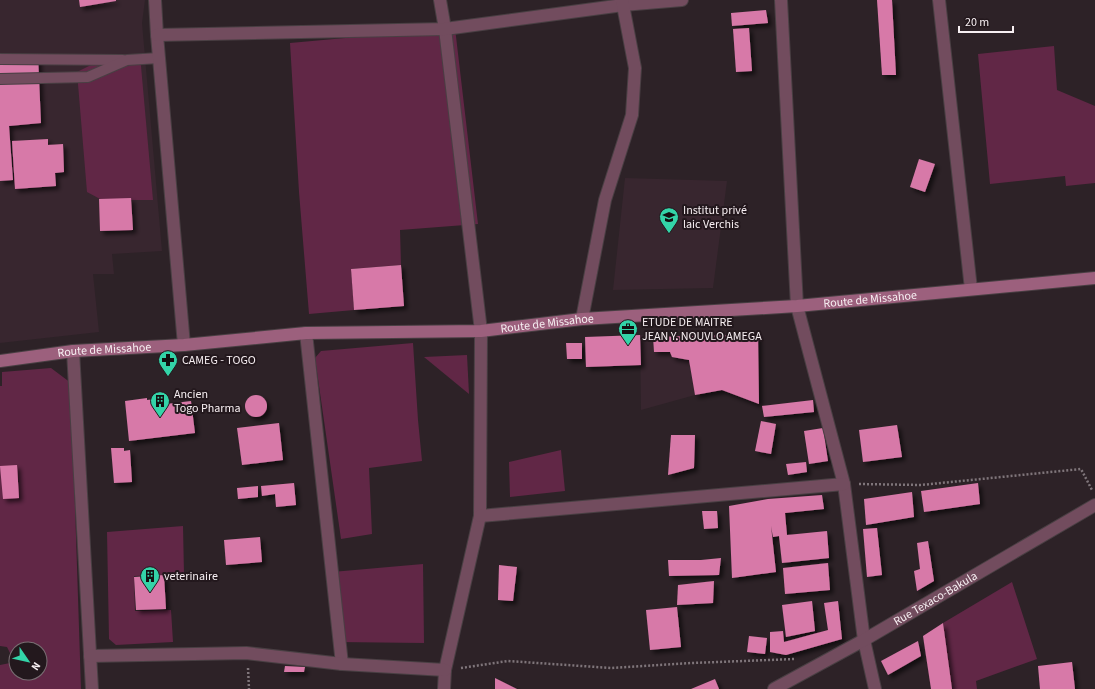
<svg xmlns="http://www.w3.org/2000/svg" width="1095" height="689" viewBox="0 0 1095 689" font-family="'Source Sans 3',sans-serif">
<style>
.built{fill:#38262f}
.green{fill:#612746;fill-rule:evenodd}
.building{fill:#d779a8;filter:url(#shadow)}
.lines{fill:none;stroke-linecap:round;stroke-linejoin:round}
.lane-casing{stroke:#493f43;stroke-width:12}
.street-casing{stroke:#493f43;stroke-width:14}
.secondary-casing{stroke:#493f43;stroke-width:14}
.path{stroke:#7f757a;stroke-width:2.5;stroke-dasharray:2 2;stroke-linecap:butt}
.lane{stroke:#724c5e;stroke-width:10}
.street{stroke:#724c5e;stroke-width:12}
.secondary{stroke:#9c607d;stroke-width:12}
.labels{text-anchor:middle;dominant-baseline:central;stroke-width:4;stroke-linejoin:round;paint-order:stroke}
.poi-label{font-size:12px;fill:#f7eff2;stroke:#23181d;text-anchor:start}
.street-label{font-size:12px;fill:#f7eff2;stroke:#23181d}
</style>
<defs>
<filter id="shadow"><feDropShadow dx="3.5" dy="3.5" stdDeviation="2" flood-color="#0009"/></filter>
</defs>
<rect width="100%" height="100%" fill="#2d2227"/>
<g class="built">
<polygon points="0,0 145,0 142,23 162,251 112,254 114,274 93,274 99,332 0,343"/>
<polygon points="625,178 727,181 713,288 613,290"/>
<polygon points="640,335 653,337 654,352 670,352 672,357 689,360 695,395 641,410"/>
</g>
<g class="green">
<polygon points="455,28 478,224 400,230 401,265 351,269 354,310 309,314 299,192 290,43"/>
<polygon points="1054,46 1057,90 1095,106 1095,183 1066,186 1065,176 990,184 978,54"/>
<polygon points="140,55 153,200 102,200 87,192 77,72 107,57"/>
<polygon points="413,343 418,420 422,461 369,468 372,534 341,539 315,358 321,351"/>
<polygon points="467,355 469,394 424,357"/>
<path d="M51 368 71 383 81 689H0V665L10 663 11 655 7 647 0 646V386H2V372ZM16 649H40V673H16Z"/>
<polygon points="561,450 565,491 510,497 509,462"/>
<polygon points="183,526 184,574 134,576 135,611 171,610 173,642 116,645 109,639 107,532"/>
<polygon points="423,564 424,643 337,642 332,572"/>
<polygon points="1012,582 1037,659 976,681 977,689 952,689 943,623"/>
</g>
<g class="building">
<polygon points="79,0 116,0 116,1 80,7"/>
<polygon points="877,0 892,0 896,75 882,75"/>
<polygon points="766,10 768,23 732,26 731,13"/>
<polygon points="749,28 752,71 736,72 733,29"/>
<polygon points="38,55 41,123 9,126 13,180 0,181 0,58"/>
<polygon points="48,139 48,145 63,144 64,172 55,173 56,186 15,189 12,141"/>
<polygon points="919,159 935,164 925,192 910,187"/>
<polygon points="131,198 133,230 100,231 99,199"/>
<polygon points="401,265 404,306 354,310 351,269"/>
<polygon points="758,334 759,404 722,390 695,395 689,360 672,357 670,352 654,352 653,337"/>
<polygon points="640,335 641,365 586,367 585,337"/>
<polygon points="566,343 582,343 582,359 567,359"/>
<circle cx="256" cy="406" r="11"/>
<polygon points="147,398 147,400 165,398 166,404 191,401 195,433 129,441 125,401"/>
<polygon points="813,400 814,412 764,417 762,406"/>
<polygon points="761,421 776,424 771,454 755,451"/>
<polygon points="279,423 283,460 242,465 237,428"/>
<polygon points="897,425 902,457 863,462 859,430"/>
<polygon points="823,428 828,461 809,464 804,431"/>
<polygon points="671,435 695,435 694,468 668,475"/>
<polygon points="111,448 124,448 124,451 130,450 132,482 114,483"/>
<polygon points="806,462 807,472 788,475 786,464"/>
<polygon points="17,465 19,498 3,499 0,466"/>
<polygon points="294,483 296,505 276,507 275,494 262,496 261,486"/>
<polygon points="978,483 980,504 924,512 921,491"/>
<polygon points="258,486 258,497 238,499 237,488"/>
<polygon points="912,492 914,517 866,525 864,499"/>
<polygon points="822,495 824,509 785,513 787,535 827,531 829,558 782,563 779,536 773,537 771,526 776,572 732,578 729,506 768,499"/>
<polygon points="702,511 717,511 718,528 704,529"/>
<polygon points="877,528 882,575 867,577 863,529"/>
<polygon points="260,537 262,562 226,565 224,540"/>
<polygon points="928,541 934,581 917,591 914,571 920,569 917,543"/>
<polygon points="721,558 719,575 669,576 668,560 701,560"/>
<polygon points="828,563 830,590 785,594 783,568"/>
<polygon points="499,565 517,567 513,601 498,600"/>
<polygon points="164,575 166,609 136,610 134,577"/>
<polygon points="714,581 713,603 677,605 678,585"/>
<polygon points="812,601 815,631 786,637 782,605"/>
<polygon points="838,601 842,639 786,655 770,652 770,632 783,631 784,642 828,630 824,603"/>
<polygon points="677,607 681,647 650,650 646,610"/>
<polygon points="943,623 952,689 931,689 923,636"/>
<polygon points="749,636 767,638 765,654 747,652"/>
<polygon points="918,641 921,656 888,675 881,661"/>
<polygon points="1072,662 1075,689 1040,689 1038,666"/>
<polygon points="285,666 305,667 304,672 284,672"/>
<polygon points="495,678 517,689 495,689"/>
<polygon points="715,679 719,689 691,689"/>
</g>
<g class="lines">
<defs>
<g id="lane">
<polyline points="0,59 123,60"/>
<polyline points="0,79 88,77 127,60 159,58"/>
</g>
<g id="street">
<polyline points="155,0 157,35 184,345"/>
<polyline points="440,0 445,29 481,331 480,516 445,670 444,689"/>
<polyline points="781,0 797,306 844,484 864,640 875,689"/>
<polyline points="939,0 971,289"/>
<polyline points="157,35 445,29 623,5 682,0"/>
<polyline points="582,319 605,200 632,115 635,68 622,0"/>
<polyline points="306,333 342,664"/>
<polyline points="73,351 92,689"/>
<polyline points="480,516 844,484"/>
<polyline points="90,656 246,653 342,664 445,670"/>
<path id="s1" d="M774 689 864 640 1095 505"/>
</g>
<g id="secondary">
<path id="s2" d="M0 361 73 351 184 345 306 333 481 331 582 319 797 306 1095 278"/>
</g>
</defs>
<use href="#lane" class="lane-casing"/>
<use href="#street" class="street-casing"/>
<use href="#secondary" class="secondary-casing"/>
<g class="path">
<polyline points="859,484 921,485 1081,469 1092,490"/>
<polyline points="248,668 249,689"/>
<polyline points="461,668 508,661 611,668 692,663 795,659"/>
</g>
<use href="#lane" class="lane"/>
<use href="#street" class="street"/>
<use href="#secondary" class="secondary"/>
</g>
<defs>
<symbol id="school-pin" viewBox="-11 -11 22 30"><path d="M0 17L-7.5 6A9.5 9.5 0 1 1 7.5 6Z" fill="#33d4a8" stroke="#23181d"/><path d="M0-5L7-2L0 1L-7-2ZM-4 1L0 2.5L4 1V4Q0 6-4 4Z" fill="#111"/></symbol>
<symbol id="office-pin" viewBox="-11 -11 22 30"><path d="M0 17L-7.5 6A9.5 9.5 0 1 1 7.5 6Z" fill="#33d4a8" stroke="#23181d"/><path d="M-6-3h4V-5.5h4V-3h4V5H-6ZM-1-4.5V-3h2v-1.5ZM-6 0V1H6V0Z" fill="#111"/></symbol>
<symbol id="pharmacy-pin" viewBox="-11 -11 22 30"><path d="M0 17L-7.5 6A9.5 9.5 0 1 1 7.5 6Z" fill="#33d4a8" stroke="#23181d"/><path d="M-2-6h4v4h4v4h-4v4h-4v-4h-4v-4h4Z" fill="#111"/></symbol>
<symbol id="building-pin" viewBox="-11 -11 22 30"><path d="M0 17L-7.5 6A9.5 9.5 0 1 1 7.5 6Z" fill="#33d4a8" stroke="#23181d"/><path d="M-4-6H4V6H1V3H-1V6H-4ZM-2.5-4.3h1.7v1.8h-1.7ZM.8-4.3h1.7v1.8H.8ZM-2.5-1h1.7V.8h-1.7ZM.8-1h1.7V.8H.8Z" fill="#111"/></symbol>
</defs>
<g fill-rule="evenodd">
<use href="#school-pin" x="658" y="206" width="22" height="30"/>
<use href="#office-pin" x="617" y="318" width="22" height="30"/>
<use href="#pharmacy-pin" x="157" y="349" width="22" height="30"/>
<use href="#building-pin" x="149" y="390" width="22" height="30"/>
<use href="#building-pin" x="139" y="565" width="22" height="30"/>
</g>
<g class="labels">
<g class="poi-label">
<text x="683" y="210">Institut privé<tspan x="683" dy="14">laic Verchis</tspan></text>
<text x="642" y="322">ETUDE DE MAITRE<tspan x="642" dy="14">JEAN Y. NOUVLO AMEGA</tspan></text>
<text x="182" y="360">CAMEG - TOGO</text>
<text x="174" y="394">Ancien<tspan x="174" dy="14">Togo Pharma</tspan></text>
<text x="164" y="576">veterinaire</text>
</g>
<g class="street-label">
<text stroke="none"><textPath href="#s2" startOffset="873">Route de Missahoe</textPath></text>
<text stroke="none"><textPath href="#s2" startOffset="549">Route de Missahoe</textPath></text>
<text stroke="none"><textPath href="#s2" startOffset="105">Route de Missahoe</textPath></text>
<text stroke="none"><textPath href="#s1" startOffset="185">Rue Texaco-Bakula</textPath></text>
</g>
</g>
<g transform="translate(28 661) rotate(124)"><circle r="19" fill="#23181d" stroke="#786e72"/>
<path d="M0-3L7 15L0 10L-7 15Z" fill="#33d4a8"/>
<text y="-6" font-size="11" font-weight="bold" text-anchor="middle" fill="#f7eff2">N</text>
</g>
<path d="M959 26v6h54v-6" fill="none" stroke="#f7eff2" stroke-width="2"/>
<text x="965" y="26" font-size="12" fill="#f7eff2" stroke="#23181d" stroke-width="3" paint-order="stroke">20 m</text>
</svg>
